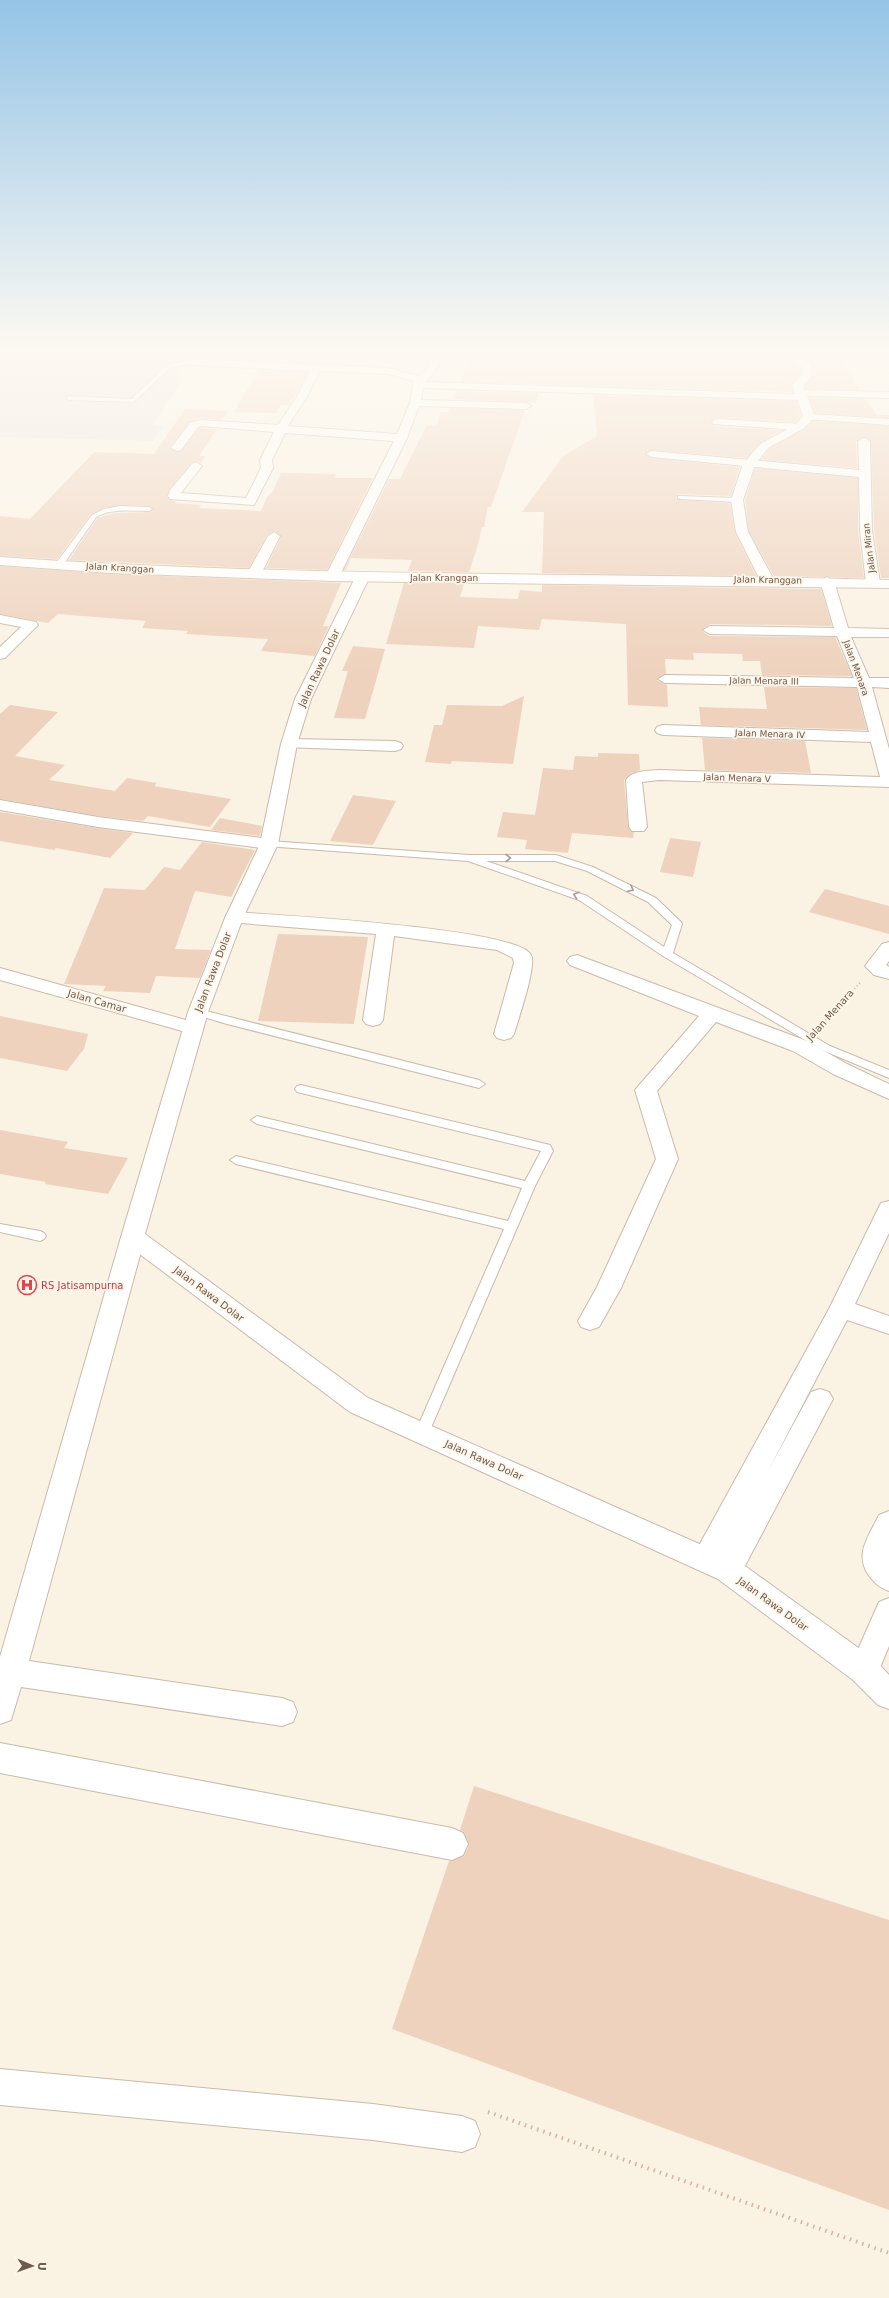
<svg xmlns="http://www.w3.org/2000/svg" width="889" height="2298" viewBox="0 0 889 2298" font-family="'DejaVu Sans',sans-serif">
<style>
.industrial{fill:#eae4de}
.building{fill:#eed2bd}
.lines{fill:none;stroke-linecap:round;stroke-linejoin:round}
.service-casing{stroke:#cabaab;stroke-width:2}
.minor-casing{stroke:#cabaab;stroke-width:2}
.tertiary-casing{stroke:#cabaab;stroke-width:2}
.secondary-casing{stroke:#cfbcab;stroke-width:2}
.path-far2{stroke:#d2b5a0;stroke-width:2;stroke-dasharray:1 2.5;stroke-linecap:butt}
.path-far1{stroke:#d2b5a0;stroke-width:2.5;stroke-dasharray:1 3;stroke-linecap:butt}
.path{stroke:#d2b5a0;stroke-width:4;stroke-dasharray:1.5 5;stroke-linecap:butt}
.service{fill:#fff;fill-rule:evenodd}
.minor{fill:#fff;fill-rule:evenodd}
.tertiary{fill:#fff;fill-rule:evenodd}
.secondary{fill:#fff;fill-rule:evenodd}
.oneway{stroke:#a99c93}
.labels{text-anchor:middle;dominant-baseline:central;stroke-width:3.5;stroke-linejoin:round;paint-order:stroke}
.far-street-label{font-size:9px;fill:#705a4b;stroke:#fef6e9}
.street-label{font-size:10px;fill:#705a4b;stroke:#fef6e9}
.health-label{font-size:10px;fill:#be3a42;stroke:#fef6e9;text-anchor:start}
</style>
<rect width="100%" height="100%" fill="#faf2e3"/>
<polygon class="industrial" points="0,354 121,354 157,358 176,356 192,367 178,370 180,384 153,424 164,426 153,441 0,437"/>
<g class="building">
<polygon points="268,354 321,354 316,363 264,361"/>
<polygon points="517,354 572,354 579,358 586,354 786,354 800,369 800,374 791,384 793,392 460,382 470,356 517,356"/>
<polygon points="801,354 840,354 859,390 806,389 805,386 813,376 812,365"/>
<polygon points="259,370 308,372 289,405 281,405 277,413 234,412"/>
<polygon points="456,391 539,393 536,403 453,399"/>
<polygon points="593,395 796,401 801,416 795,422 718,418 711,421 714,426 782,430 759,443 746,458 652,450 645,453 652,458 740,467 731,496 678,494 676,498 680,500 730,503 735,533 756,576 542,573 544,512 522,512 563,456 597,436"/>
<polygon points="809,398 865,399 877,415 889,415 889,418 815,413"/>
<polygon points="449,408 525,410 491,507 488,507 484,527 482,527 478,544 469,572 408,571 412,560 351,558 346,570 344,570 389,479 400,479 427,425 436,426 441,412 448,412"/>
<polygon points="185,409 228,411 222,420 200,418 190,422 170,447 176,452 181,451 199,428 217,429 199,456 205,456 201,463 195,461 191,463 169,489 167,497 170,500 176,501 175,503 201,505 199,508 261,511 267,497 273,491 281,473 336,474 335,478 373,478 327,570 266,568 281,537 275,531 267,535 249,568 69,560 97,518 115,513 149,512 153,509 149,506 120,505 104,508 91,514 57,559 0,556 0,516 30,519 94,452 154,454"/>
<polygon points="813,421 889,426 889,578 881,578 874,531 871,440 863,437 856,441 857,468 761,460 769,449 804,430"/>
<polygon points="755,468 858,478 858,531 864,578 774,576 749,532 745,500"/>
<polygon points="0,566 111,574 341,583 323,626 329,626 315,656 261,651 268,639 186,634 188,631 142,628 146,621 58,614 48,623 0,614"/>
<polygon points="404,583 464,584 460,597 518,599 520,590 542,592 542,585 821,589 832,626 710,624 702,631 710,636 835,637 852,676 762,675 760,661 743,661 742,654 693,653 694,660 665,659 666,674 657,680 667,685 668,707 628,705 626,624 542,619 539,630 478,626 474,648 386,644"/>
<polygon points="353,646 385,649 365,719 334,718 348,671 342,671"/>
<polygon points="764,687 856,688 867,730 701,725 699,707 767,709"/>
<polygon points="524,696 513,764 452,761 451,764 425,762 434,725 442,725 447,705 502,706"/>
<polygon points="10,705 58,712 15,756 65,765 49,780 115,791 127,778 157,783 154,786 231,799 210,827 148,816 143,821 98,816 0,799 0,714"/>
<polygon points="702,738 805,741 811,773 705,770"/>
<polygon points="598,753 639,754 640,770 632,773 624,780 628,827 634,832 633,838 572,833 568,853 525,849 527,840 497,837 503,812 535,815 543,768 573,770 575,756 598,757"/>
<polygon points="353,795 396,801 373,845 330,841"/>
<polygon points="0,812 98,828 133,833 110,858 56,848 54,850 0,841"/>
<polygon points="220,818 262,826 260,836 211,830"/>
<polygon points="670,838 701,842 693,877 660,872"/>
<polygon points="202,842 255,850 231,897 195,891 175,949 211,950 200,978 156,976 150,993 103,991 106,986 64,984 104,888 145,890 164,867 180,870"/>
<polygon points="825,889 889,906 889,934 809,912"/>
<polygon points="278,934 368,937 354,1024 258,1021"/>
<polygon points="0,1016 88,1034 84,1049 67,1071 0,1058"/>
<polygon points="0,1130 68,1142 64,1148 128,1158 108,1194 45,1184 46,1182 0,1174"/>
<polygon points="474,1786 889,1920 889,2210 392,2029 449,1861 464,1856 469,1845 464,1832 460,1830"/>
</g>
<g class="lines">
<defs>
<g id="service">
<polygon points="190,360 192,363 171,367 134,402 69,400 66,398 69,396 131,399 167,365"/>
<polygon points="678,496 737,498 740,500 737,502 680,499 678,498"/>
<path d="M120 506 149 507 152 509 149 511C131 511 112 508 96 517L61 568H55L54 566 92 515 104 509Z"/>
<path d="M269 841 469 855H556L593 867 656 898 681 922 682 924 673 953 830 1046 889 1070V1078L822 1050 663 956 579 900 468 861 266 846V842ZM486 861H555L587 871 648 902 672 925 664 947 587 896Z"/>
<polygon points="198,1009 479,1080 485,1084 479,1088 227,1024 194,1014 193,1012"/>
<polygon points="301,1085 546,1144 550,1145 553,1151 535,1186 427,1437 422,1439 417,1437 415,1433 504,1229 236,1164 230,1160 236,1156 508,1221 522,1188 257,1124 251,1120 257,1116 525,1181 541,1151 297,1092 295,1089 297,1086"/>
<polygon points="0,1224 40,1231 44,1233 46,1236 44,1239 40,1241 0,1232"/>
</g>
<g id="minor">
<path d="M183 354H193L194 359 388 368 419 376 424 373 434 354H444L433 375 425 382 794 394 799 390 889 392V398L807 396 802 400 423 388 421 400 526 403 531 406 526 409 419 406 407 438 339 577 332 581 325 577 394 441 285 433 272 460 273 468 254 505 170 499 168 496 170 490 192 464 196 462 202 466 181 493 246 498 261 468 260 460 274 432 201 426 198 427 181 450 177 451 171 448 190 423 200 420 278 425 296 398 310 371 190 365 185 362ZM320 371 388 374 414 381 410 403 397 434 288 426 306 398Z"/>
<polygon points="573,354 585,354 580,357"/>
<polygon points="809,414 889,419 889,425 805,419 803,417 805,415"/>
<polygon points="718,419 799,424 805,427 799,430 714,424 712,422 714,420"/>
<polygon points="864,438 870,441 872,531 880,583 873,587 866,583 860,531 859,477 652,457 646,454 652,451 859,470 858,441"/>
<polygon points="274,532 280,536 261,574 254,578 249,577 247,574 268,536"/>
<path d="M827 577 834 581 848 628 889 629V637H851L869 678H889V688L872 687 889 749V787L659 780 642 782 647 827 644 831H632L629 827 626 780C633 770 648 771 659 770L880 777 871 742 663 735 657 733 655 730 657 727 663 725 869 732 857 687 665 683 658 679 665 675 854 678 837 636 710 634 703 630 710 626 834 628 820 581Z"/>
<polygon points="0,615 36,622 38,625 5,658 0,659 0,647 21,627 0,623"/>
<polygon points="289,739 395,741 401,743 403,746 401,749 395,751 283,747 281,744 283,741"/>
<polygon points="0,800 98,817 269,839 275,840 278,844 275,848 269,849 98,827 0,810"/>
<path d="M234 912C273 915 519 928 531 955 537 966 518 1020 514 1034L511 1038 504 1040 497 1038 494 1034 514 963 513 958 497 950 394 936 383 1020 380 1024 373 1026 366 1024 363 1020 376 934 227 922 225 918 227 914Z"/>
<polygon points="889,942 889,961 886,965 889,967 889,979 874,975 865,966 882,944"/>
<polygon points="577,955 807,1041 847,1064 889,1084 889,1099 833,1074 793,1051 716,1022 657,1091 678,1159 621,1288 599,1327 590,1330 581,1327 578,1321 597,1287 656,1159 635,1090 699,1016 570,965 567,961 570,957"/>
<polygon points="0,968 200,1024 203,1028 200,1032 193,1034 0,980"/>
<polygon points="889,1201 889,1233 855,1304 889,1316 889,1334 847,1320 768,1471 811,1392 820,1389 829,1392 833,1399 738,1579 728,1582 718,1579 714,1569 706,1572 696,1569 692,1560 696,1551 829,1309 878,1209 881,1203"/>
<polygon points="133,1229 141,1231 145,1237 29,1661 282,1698 293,1702 297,1712 293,1722 282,1726 21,1687 11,1720 0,1724 0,1657 121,1237 125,1231"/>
<path d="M889 1511V1591C880 1588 876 1584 870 1577 853 1555 869 1536 879 1515Z"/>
<polygon points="889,1598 889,1646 875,1680 864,1684 853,1680 849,1670 879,1602"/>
<polygon points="0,1743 452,1828 463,1833 468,1844 463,1855 452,1860 0,1773"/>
<polygon points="0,2069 373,2104 462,2116 475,2121 480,2134 475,2147 462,2152 373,2140 0,2105"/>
</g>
<g id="tertiary">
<polygon points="787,354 799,354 811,365 812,376 803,386 815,417 803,429 768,448 755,465 743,500 748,532 774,580 767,584 760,580 736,532 731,500 743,464 760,444 795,425 803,416 792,385 802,375 802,368"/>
<polygon points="362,574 369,578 311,699 297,744 278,844 243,918 208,1012 145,1234 368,1398 738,1561 875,1660 889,1675 889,1709 878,1705 853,1680 718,1579 350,1412 125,1243 121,1237 188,1012 225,918 260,844 281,744 295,699 355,578"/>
</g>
<path id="secondary" d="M0 557C296 578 593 572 889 580V588L333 581 111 573 0 565Z"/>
</defs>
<use href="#service" class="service-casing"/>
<use href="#minor" class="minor-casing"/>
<use href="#tertiary" class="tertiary-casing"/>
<use href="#secondary" class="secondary-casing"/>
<polyline class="path-far2" points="835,1009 860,983"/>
<polyline class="path-far1" points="823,1023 836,1008"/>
<polyline class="path" points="488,2112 889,2253"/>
<use href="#service" class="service"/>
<use href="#minor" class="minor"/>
<use href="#tertiary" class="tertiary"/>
<use href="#secondary" class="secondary"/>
</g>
<defs><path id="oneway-chevron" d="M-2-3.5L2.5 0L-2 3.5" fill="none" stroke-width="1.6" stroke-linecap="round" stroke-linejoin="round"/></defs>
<g class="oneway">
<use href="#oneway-chevron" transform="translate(508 858)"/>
<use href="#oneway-chevron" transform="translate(631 889) rotate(26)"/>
<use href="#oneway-chevron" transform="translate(576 895) rotate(-161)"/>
</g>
<linearGradient id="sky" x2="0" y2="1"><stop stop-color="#95c4e6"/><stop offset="0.52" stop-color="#fdf9f2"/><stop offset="1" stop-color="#fdf9f2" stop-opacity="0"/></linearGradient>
<rect width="889" height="676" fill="url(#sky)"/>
<defs>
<symbol id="hospital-ring" viewBox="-11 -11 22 22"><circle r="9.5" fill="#fef6e9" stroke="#e0444e" stroke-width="1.5"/><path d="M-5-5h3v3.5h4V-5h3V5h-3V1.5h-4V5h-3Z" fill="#e0444e"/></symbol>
</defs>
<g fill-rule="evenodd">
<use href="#hospital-ring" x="16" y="1274" width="22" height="22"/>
</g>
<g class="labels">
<g class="far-street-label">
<text transform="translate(869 548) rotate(-97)">Jalan Miran</text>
<text transform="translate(120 568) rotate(3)">Jalan Kranggan</text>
<text x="444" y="578">Jalan Kranggan</text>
<text transform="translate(768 580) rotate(1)">Jalan Kranggan</text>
<text transform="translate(856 668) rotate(70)">Jalan Menara</text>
<text transform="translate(764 681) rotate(1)">Jalan Menara III</text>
<text transform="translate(770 734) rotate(2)">Jalan Menara IV</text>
<text transform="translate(737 778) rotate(2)">Jalan Menara V</text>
</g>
<g class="street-label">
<text transform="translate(319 668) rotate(-65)">Jalan Rawa Dolar</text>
<text transform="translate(213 972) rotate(-69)">Jalan Rawa Dolar</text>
<text transform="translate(97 1001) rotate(16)">Jalan Camar</text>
<text transform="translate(830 1015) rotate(-48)">Jalan Menara</text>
<text transform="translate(209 1294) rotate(37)">Jalan Rawa Dolar</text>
<text transform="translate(484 1460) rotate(24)">Jalan Rawa Dolar</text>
<text transform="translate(773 1604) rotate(36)">Jalan Rawa Dolar</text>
</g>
<g class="health-label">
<text x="41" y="1285">RS Jatisampurna</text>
</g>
</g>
<g transform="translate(32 2266) rotate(92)" stroke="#fef6e9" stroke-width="3" paint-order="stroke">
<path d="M0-3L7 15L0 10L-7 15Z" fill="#705a4b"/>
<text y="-6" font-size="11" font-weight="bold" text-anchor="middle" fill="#705a4b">U</text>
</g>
</svg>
